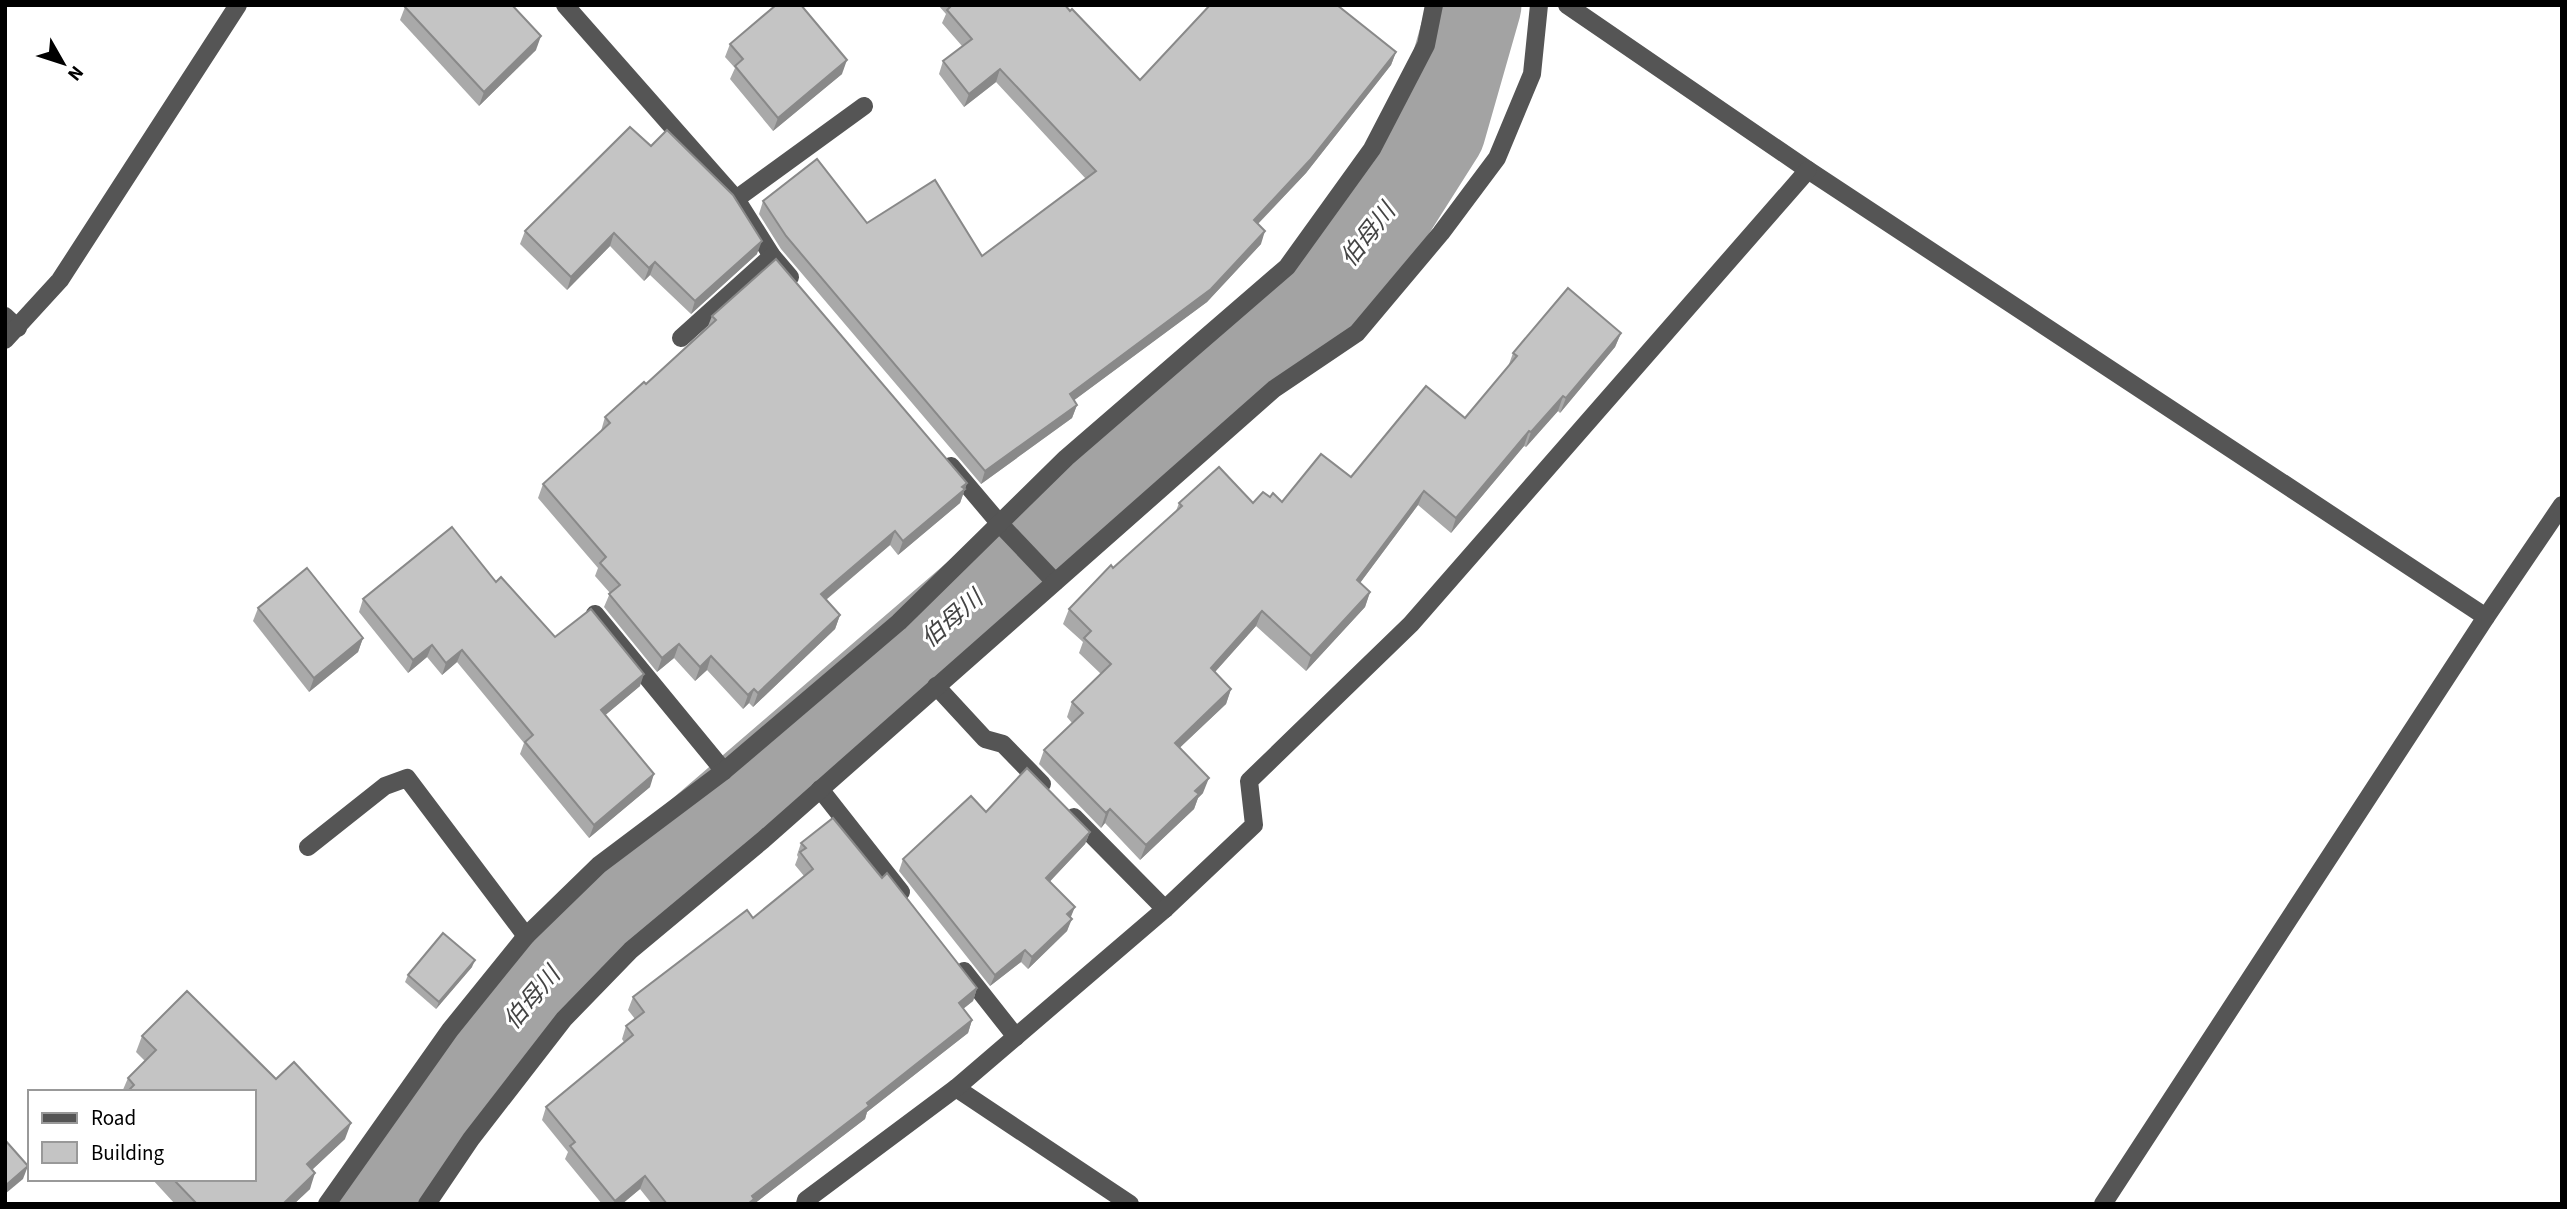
<svg xmlns="http://www.w3.org/2000/svg" width="2567" height="1209" viewBox="0 0 2567 1209" font-family="'Source Sans 3','Noto Sans JP',sans-serif">
<style>
.lines{fill:none;stroke-linecap:round;stroke-linejoin:round}
.river{stroke:#a3a3a3;stroke-width:93}
.minor{stroke:#555;stroke-width:18}
.wall{fill:#a9a9a9}
.shaded-wall{fill:#898989}
.building{fill:#c4c4c4;stroke:#898989;stroke-width:2}
.labels{text-anchor:middle;dominant-baseline:central;stroke-width:6;stroke-linejoin:round;paint-order:stroke}
.water-label{font-size:24px;font-style:italic;fill:#444;stroke:#fff}
</style>
<rect width="100%" height="100%" fill="#fff"/>
<g class="lines">
<polyline class="river" points="379,1204 452,1097 529,994 620,905 1099,493 1322,292 1387,213 1439,131 1475,5"/>
<g class="minor">
<polyline points="565,5 736,199 772,256 790,277"/>
<polyline points="1567,5 1808,170 2486,617"/>
<polyline points="736,199 864,106"/>
<polyline points="5,316 18,328"/>
<polyline points="681,338 772,256"/>
<polyline points="5,340 60,280 238,5"/>
<polyline points="951,466 1000,524 1055,582"/>
<polyline points="595,614 724,771"/>
<polyline points="936,686 985,739 1003,744 1042,784"/>
<polyline points="820,789 901,892"/>
<polyline points="1074,817 1165,909"/>
<polyline points="308,847 385,786 407,778 526,936"/>
<polyline points="964,971 1016,1037"/>
<polyline points="956,1088 1130,1204"/>
<polyline points="327,1204 450,1030 526,936 599,865 724,771 899,622 1066,458 1287,267 1372,149 1426,45 1434,5"/>
<polyline points="427,1204 471,1139 564,1019 631,950 763,840 1274,389 1357,333 1441,233 1497,158 1532,74 1539,5"/>
<polyline points="805,1204 806,1200 956,1088 1165,909 1254,825 1249,781 1411,624 1808,170"/>
<polyline points="2103,1204 2486,617 2562,505"/>
</g>
</g>
<g class="wall">
<polygon points="938,5 1065,5 1140,80 1396,52 1391,65 1306,173 1258,224 1261,244 1207,302 1074,400 1077,405 1072,418 981,484 781,249 759,214 763,201 867,223 982,256 1086,179 996,82 964,107 939,74 943,61 962,46 942,23 946,14"/>
<polygon points="405,7 536,50 479,106 400,20"/>
<polygon points="730,44 842,74 773,131 730,79 735,68 725,57"/>
<polygon points="630,127 757,254 691,314 650,275 644,281 610,246 567,290 520,244 525,231"/>
<polygon points="712,316 967,483 960,503 898,555 890,545 826,600 840,615 835,629 753,707 749,703 743,709 707,670 695,681 674,658 657,672 604,607 610,593 595,576 598,568 538,498 543,484 601,431 605,417 646,384 708,326"/>
<polygon points="1621,333 1615,347 1560,413 1558,411 1526,447 1524,446 1451,533 1418,505 1360,583 1370,592 1365,607 1306,671 1256,626 1215,672 1231,689 1226,704 1179,748 1203,793 1198,798 1194,809 1140,860 1105,823 1101,828 1039,764 1044,750 1072,723 1067,717 1072,702 1101,674 1079,653 1083,642 1063,624 1069,609 1176,511 1179,503 1253,503 1270,497 1282,502 1351,477 1465,418 1508,367 1513,353"/>
<polygon points="496,582 555,637 640,686 605,715 650,787 589,838 520,754 524,743 457,662 442,675 427,657 408,673 359,612 363,599"/>
<polygon points="258,608 363,638 358,652 309,692 253,621"/>
<polygon points="1090,832 1085,844 1050,881 1071,918 1067,931 1028,969 1021,962 990,986 899,871 903,859"/>
<polygon points="801,843 882,878 977,988 973,1001 963,1009 972,1020 968,1033 867,1112 865,1119 754,1204 652,1204 640,1189 622,1204 602,1204 565,1159 568,1152 542,1120 546,1107 624,1042 622,1039 626,1026 635,1019 628,1010 633,997 753,918 804,876 795,865 798,857 797,855"/>
<polygon points="472,967 436,1009 405,982 408,975"/>
<polygon points="142,1036 276,1079 345,1139 312,1170 310,1189 294,1204 175,1204 152,1179 254,1179 254,1092 122,1092 128,1078 145,1061 136,1052"/>
</g>
<g class="shaded-wall">
<polygon points="541,36 536,50 479,106 484,92"/>
<polygon points="1396,52 1391,65 1306,173 1249,233 1254,220"/>
<polygon points="847,60 842,74 773,131 778,118"/>
<polygon points="1000,69 996,82 964,107 969,94"/>
<polygon points="1265,231 1261,244 1207,302 1065,407 1070,394"/>
<polygon points="614,233 610,246 567,290 571,277"/>
<polygon points="762,241 757,254 691,314 695,301"/>
<polygon points="655,262 650,275 644,281 649,268"/>
<polygon points="1621,333 1615,347 1560,413 1566,398"/>
<polygon points="1563,396 1558,411 1526,447 1531,432"/>
<polygon points="1077,405 1072,418 981,484 985,471"/>
<polygon points="1529,431 1524,446 1451,533 1456,518"/>
<polygon points="967,483 960,503 898,555 903,541"/>
<polygon points="1424,491 1418,505 1351,595 1357,580"/>
<polygon points="895,531 890,545 816,608 821,594"/>
<polygon points="1370,592 1365,607 1306,671 1311,656"/>
<polygon points="1262,611 1256,626 1205,683 1211,668"/>
<polygon points="840,615 835,629 753,707 758,693"/>
<polygon points="363,638 358,652 309,692 314,678"/>
<polygon points="679,644 674,658 657,672 662,658"/>
<polygon points="432,645 427,657 408,673 413,660"/>
<polygon points="462,650 457,662 442,675 446,663"/>
<polygon points="711,656 707,670 695,681 700,667"/>
<polygon points="644,674 640,686 596,723 601,710"/>
<polygon points="754,689 749,703 743,709 748,695"/>
<polygon points="1231,689 1226,704 1169,758 1175,743"/>
<polygon points="654,774 650,787 589,838 594,825"/>
<polygon points="1209,778 1203,793 1198,798 1194,809 1140,860 1146,845 1195,791"/>
<polygon points="1110,809 1105,823 1101,828 1106,813"/>
<polygon points="1090,832 1085,844 1042,890 1046,878"/>
<polygon points="1075,907 1070,919 1067,914"/>
<polygon points="1072,919 1067,931 1028,969 1032,957"/>
<polygon points="1025,950 1021,962 990,986 995,975"/>
<polygon points="475,960 472,967 436,1009 439,1002"/>
<polygon points="977,988 973,1001 954,1016 959,1003"/>
<polygon points="972,1020 968,1033 867,1112 865,1119 754,1204 748,1204 752,1196 867,1103"/>
<polygon points="351,1123 345,1139 301,1180 307,1164"/>
<polygon points="28,1166 23,1179 5,1194 5,1186"/>
<polygon points="315,1173 310,1189 294,1204 283,1204"/>
<polygon points="645,1176 640,1189 622,1204 614,1204 615,1201"/>
</g>
<g class="building">
<polygon points="407,5 512,5 541,36 484,92 405,7"/>
<polygon points="776,5 801,5 847,60 778,118 735,66 743,59 730,44"/>
<polygon points="952,5 1065,5 1070,11 1072,9 1140,80 1210,5 1337,5 1396,52 1310,160 1254,220 1265,231 1211,289 1070,394 1077,405 985,471 786,236 763,201 817,159 867,223 935,180 982,256 1096,171 1000,69 969,94 943,61 972,39 947,10"/>
<polygon points="630,127 651,146 667,130 733,195 762,241 695,301 655,262 649,268 614,233 571,277 525,231"/>
<polygon points="776,259 967,483 962,487 965,489 903,541 895,531 821,594 840,615 758,693 754,689 748,695 711,656 700,667 679,644 662,658 609,594 620,585 600,563 606,557 543,484 610,423 605,417 644,382 646,384 716,320 712,316"/>
<polygon points="1568,288 1621,333 1566,398 1563,396 1531,432 1529,431 1456,518 1424,491 1357,580 1370,592 1311,656 1262,611 1211,668 1231,689 1175,743 1209,778 1195,791 1199,794 1146,845 1110,809 1106,813 1044,750 1083,713 1072,702 1111,664 1084,638 1091,631 1069,609 1111,565 1113,568 1182,506 1179,503 1219,467 1253,503 1263,492 1270,497 1273,493 1282,502 1321,454 1351,477 1426,386 1465,418 1517,356 1513,353"/>
<polygon points="452,527 496,582 501,577 555,637 591,609 644,674 601,710 654,774 594,825 525,742 533,735 462,650 446,663 432,645 413,660 363,599"/>
<polygon points="307,568 363,638 314,678 258,608"/>
<polygon points="1027,768 1090,832 1046,878 1075,907 1067,914 1072,919 1032,957 1025,950 995,975 903,859 971,796 986,812"/>
<polygon points="833,818 882,878 887,873 977,988 959,1003 972,1020 867,1103 869,1106 752,1196 754,1199 748,1204 667,1204 645,1176 615,1201 570,1146 575,1142 546,1107 633,1035 626,1026 644,1012 633,997 747,910 753,918 813,869 800,852 806,848 801,843"/>
<polygon points="443,933 475,960 439,1002 408,975"/>
<polygon points="187,991 276,1079 294,1062 351,1123 307,1164 315,1173 283,1204 197,1204 173,1179 254,1179 254,1092 127,1092 134,1085 128,1078 156,1050 142,1036"/>
<polygon points="5,1140 28,1166 5,1186"/>
</g>
<g class="labels">
<g class="water-label">
<text transform="translate(1368 235) rotate(-52)">伯母川</text>
<text transform="translate(952 619) rotate(-41)">伯母川</text>
<text transform="translate(532 998) rotate(-50)">伯母川</text>
</g>
</g>
<rect width="2567" height="1209" fill="none" stroke="#000000" stroke-width="14"/>
<rect x="28" y="1090" width="228" height="91" fill="#ffffff" stroke="#999999" stroke-width="2"/>
<rect x="42" y="1113" width="35" height="10" fill="#555555" stroke="#999999" stroke-width="2"/>
<text x="91" y="1125" font-size="21" fill="#000000">Road</text>
<rect x="42" y="1142" width="35" height="21" fill="#c4c4c4" stroke="#999999" stroke-width="2"/>
<text x="91" y="1160" font-size="21" fill="#000000">Building</text>
<g transform="translate(63 63) rotate(129)" stroke="#ffffff" stroke-width="5" paint-order="stroke">
<path d="M0-5L12 26L0 18L-12 26Z" fill="#000000"/>
<text y="-10" font-size="19" font-weight="bold" text-anchor="middle" fill="#000000">N</text>
</g>
</svg>
